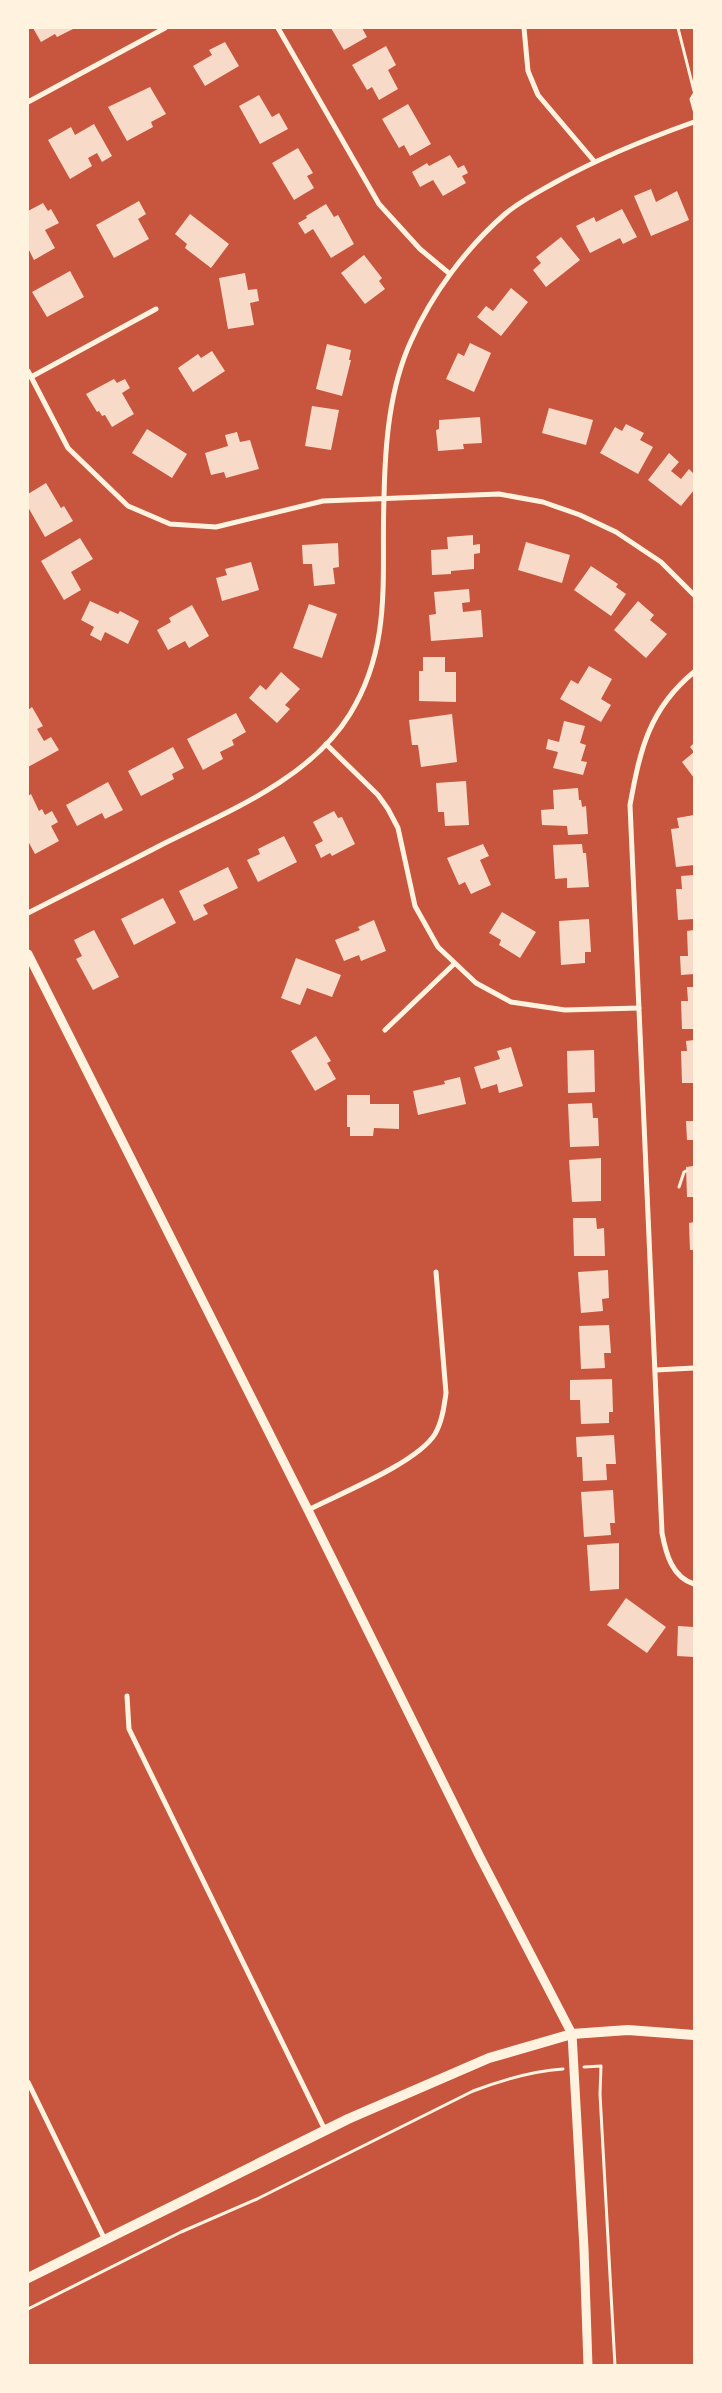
<svg xmlns="http://www.w3.org/2000/svg" width="722" height="2393" viewBox="0 0 722 2393" font-family="'Times New Roman',serif">
<style>
.building{fill:#f7dbc8}
.lines{fill:none;stroke-linecap:round;stroke-linejoin:round}
.path{stroke:#fff3e0;stroke-width:3}
.minor{stroke:#fff3e0;stroke-width:5}
.tertiary{stroke:#fff3e0;stroke-width:9}
.secondary{stroke:#fff3e0;stroke-width:10}
</style>
<rect width="100%" height="100%" fill="#c8553d"/>
<g class="building">
<polygon points="33,28 75,28 57,37 55,34 41,42"/>
<polygon points="331,28 362,28 367,37 344,50"/>
<polygon points="225,42 239,66 205,86 193,66 212,55 209,50"/>
<polygon points="386,46 396,65 388,70 398,89 379,100 372,87 367,90 352,65"/>
<polygon points="150,87 166,114 151,122 153,127 127,141 108,107"/>
<polygon points="259,95 272,117 279,113 288,129 260,144 239,106"/>
<polygon points="408,104 431,144 410,156 404,145 399,148 382,119"/>
<polygon points="94,124 112,156 102,162 97,153 88,158 92,166 70,179 48,140 71,127 75,135"/>
<polygon points="298,148 313,173 307,176 314,188 294,200 272,163"/>
<polygon points="450,155 458,168 464,165 468,173 462,176 466,183 443,196 433,180 420,187 412,172 427,163 429,166"/>
<polygon points="651,189 656,202 677,191 689,220 651,236 634,196"/>
<polygon points="139,201 146,214 138,219 149,239 114,258 96,225"/>
<polygon points="43,203 48,211 51,209 59,223 45,230 55,248 34,260 28,248 28,211"/>
<polygon points="326,204 334,217 338,215 354,244 331,258 313,229 305,234 298,223 307,218 306,216"/>
<polygon points="622,209 637,237 623,244 620,238 590,253 576,226 594,217 596,222"/>
<polygon points="190,214 229,244 211,268 185,248 187,244 175,234"/>
<polygon points="561,237 580,260 546,287 533,270 541,263 536,257"/>
<polygon points="364,255 382,278 379,281 385,289 365,304 341,273"/>
<polygon points="70,271 84,297 47,317 32,292"/>
<polygon points="245,273 248,290 257,289 259,301 250,303 254,325 228,329 219,278"/>
<polygon points="511,288 528,302 501,336 477,317 486,306 493,311"/>
<polygon points="470,343 491,353 474,392 446,379 458,353 464,356"/>
<polygon points="327,344 351,350 349,360 351,360 342,396 316,389"/>
<polygon points="212,351 225,371 193,392 178,368 198,354 201,358"/>
<polygon points="114,379 117,383 125,379 130,388 122,393 134,414 112,427 105,415 102,416 99,411 97,412 86,394"/>
<polygon points="312,406 339,410 331,450 305,446"/>
<polygon points="549,408 593,420 586,445 542,433"/>
<polygon points="480,417 482,443 463,444 464,449 438,451 436,430 439,429 439,420"/>
<polygon points="626,424 644,433 640,440 653,447 638,474 600,453 615,427 622,431"/>
<polygon points="147,429 187,454 172,478 132,453"/>
<polygon points="237,432 240,442 250,440 259,469 226,478 224,472 211,475 205,453 228,446 225,435"/>
<polygon points="669,453 679,462 671,471 681,479 689,469 694,474 694,490 681,506 648,480"/>
<polygon points="46,483 61,508 64,506 73,521 45,537 28,507 28,494"/>
<polygon points="473,535 473,545 480,544 480,553 474,554 474,569 451,571 451,574 432,575 431,550 448,549 447,537"/>
<polygon points="80,538 93,559 71,572 81,590 64,600 41,561"/>
<polygon points="526,542 570,555 562,583 518,570"/>
<polygon points="338,543 339,567 333,568 335,584 314,586 312,564 303,564 302,545"/>
<polygon points="251,562 259,590 222,601 216,578 227,575 225,569"/>
<polygon points="591,566 618,584 616,587 626,594 611,616 574,590"/>
<polygon points="469,589 470,602 462,603 463,612 481,610 483,637 431,641 429,615 436,614 434,592"/>
<polygon points="90,601 118,614 120,611 139,621 128,644 105,632 101,641 90,635 94,627 81,620"/>
<polygon points="638,601 654,615 650,620 667,634 646,658 614,630"/>
<polygon points="309,604 337,614 322,658 293,648"/>
<polygon points="192,605 209,636 189,648 185,641 168,650 157,630 171,622 169,618"/>
<polygon points="423,657 445,657 445,672 456,672 456,702 419,701 419,671 423,671"/>
<polygon points="589,666 612,679 601,699 611,705 601,722 560,699 571,680 578,684"/>
<polygon points="281,672 300,689 285,705 290,709 277,723 249,698 260,685 266,690"/>
<polygon points="32,707 43,726 37,729 44,741 51,737 59,750 28,767 28,710"/>
<polygon points="236,713 246,732 232,740 234,745 220,752 223,759 203,770 187,739"/>
<polygon points="452,714 457,762 421,767 418,745 412,745 409,720"/>
<polygon points="564,721 585,726 580,743 586,745 581,761 587,762 583,775 553,768 558,752 546,749 548,739 559,742"/>
<polygon points="694,743 694,778 682,762 694,752 690,747"/>
<polygon points="173,747 184,768 172,774 174,779 141,796 128,771"/>
<polygon points="466,781 469,825 445,826 444,812 438,812 436,783"/>
<polygon points="108,782 123,810 105,819 102,813 77,826 66,805"/>
<polygon points="578,788 579,800 581,800 582,807 586,806 588,834 568,835 567,826 542,825 541,810 554,809 553,790"/>
<polygon points="31,794 39,811 42,809 45,815 52,811 58,822 51,826 59,841 35,854 28,841 28,796"/>
<polygon points="334,811 338,818 342,817 355,844 332,856 330,853 321,858 315,845 323,841 313,822"/>
<polygon points="694,815 694,865 676,867 671,829 679,828 677,818"/>
<polygon points="284,836 297,862 258,882 247,860 260,854 258,849"/>
<polygon points="483,844 489,856 480,860 491,885 471,894 465,882 459,885 447,858"/>
<polygon points="582,844 583,853 586,853 589,887 567,888 567,878 555,879 553,845"/>
<polygon points="228,867 238,888 203,905 208,914 194,921 179,891"/>
<polygon points="694,875 694,919 678,920 676,889 682,889 681,876"/>
<polygon points="163,898 176,923 134,945 121,919"/>
<polygon points="502,912 536,932 520,958 499,945 501,940 489,933"/>
<polygon points="589,919 591,952 585,952 585,963 561,965 559,921"/>
<polygon points="374,920 386,951 361,961 359,955 344,961 335,940 360,930 358,927"/>
<polygon points="94,930 119,977 93,990 76,959 82,956 74,940"/>
<polygon points="694,930 694,974 681,975 680,956 688,956 687,931"/>
<polygon points="296,958 341,975 332,997 307,988 300,1005 281,998"/>
<polygon points="687,987 694,987 694,1029 682,1029 681,1001 688,1001"/>
<polygon points="316,1036 331,1061 327,1063 336,1079 315,1091 291,1051"/>
<polygon points="694,1040 694,1083 682,1083 681,1051 687,1051 686,1041"/>
<polygon points="511,1047 523,1086 499,1093 497,1084 481,1089 474,1067 500,1059 497,1051"/>
<polygon points="594,1050 595,1092 568,1093 567,1051"/>
<polygon points="460,1077 466,1104 418,1115 413,1091 445,1084 444,1081"/>
<polygon points="347,1095 370,1095 370,1104 399,1104 399,1129 374,1128 373,1136 350,1136 350,1127 347,1127"/>
<polygon points="592,1103 593,1118 598,1118 599,1146 570,1147 568,1104"/>
<polygon points="686,1121 694,1121 694,1140 687,1140"/>
<polygon points="693,1154 694,1154 694,1197 687,1197 686,1167 693,1166"/>
<polygon points="601,1158 601,1201 572,1202 569,1160"/>
<polygon points="573,1218 596,1218 597,1229 604,1228 605,1256 574,1256"/>
<polygon points="694,1222 694,1250 690,1250 689,1223"/>
<polygon points="608,1270 609,1298 602,1299 603,1311 581,1313 578,1272"/>
<polygon points="609,1325 611,1353 604,1353 605,1368 581,1369 579,1326"/>
<polygon points="612,1379 613,1412 609,1412 609,1423 581,1424 580,1400 570,1400 570,1380"/>
<polygon points="614,1435 616,1464 606,1464 607,1480 583,1481 582,1457 577,1457 576,1437"/>
<polygon points="613,1490 615,1523 610,1523 611,1535 584,1537 581,1492"/>
<polygon points="619,1543 619,1589 590,1591 587,1545"/>
<polygon points="626,1598 666,1627 647,1653 607,1625"/>
<polygon points="678,1626 694,1627 694,1657 677,1656"/>
</g>
<g class="lines">
<g class="path">
<polyline points="678,28 694,91"/>
<polyline points="694,94 691,99 694,110"/>
<polyline points="679,1187 684,1172 686,1171"/>
<polyline points="584,2067 601,2066 600,2094 615,2366"/>
<path d="M28 2309 181 2232 257 2199 473 2091C502 2080 532 2071 563 2069"/>
</g>
<g class="minor">
<polyline points="278,28 379,204 420,249 450,274"/>
<polyline points="524,28 528,71 538,95 594,161"/>
<polyline points="28,102 165,28"/>
<polyline points="28,371 68,448 128,506 170,524 216,527 323,501 499,494 543,502 580,515 616,532 661,562 694,595"/>
<polyline points="31,377 156,309"/>
<path d="M694 672C649 709 640 750 630 805L662 1533C666 1554 672 1577 694 1584"/>
<polyline points="326,744 378,795 388,809 398,828 415,906 438,947 476,983 511,1002 565,1010 639,1008"/>
<path d="M28 913C73 890 119 867 165 843 229 811 311 778 350 714 393 644 381 575 384 498 385 446 389 389 411 341 432 294 466 248 505 214 519 202 538 192 554 183 599 158 646 139 694 122"/>
<polyline points="385,1030 454,964"/>
<polyline points="656,1370 694,1368"/>
<path d="M308 1510C341 1493 417 1463 435 1434 442 1422 444 1407 446 1393L436 1272"/>
<polyline points="127,1696 129,1729 325,2130"/>
<polyline points="28,2082 105,2240"/>
</g>
<polyline class="tertiary" points="28,954 308,1510 480,1857 572,2034 584,2249 588,2366"/>
<polyline class="secondary" points="28,2278 348,2119 489,2058 572,2034 628,2030 694,2035"/>
</g>
<rect width="722" height="2393" fill="none" stroke="#fff3e0" stroke-width="58"/>
</svg>
